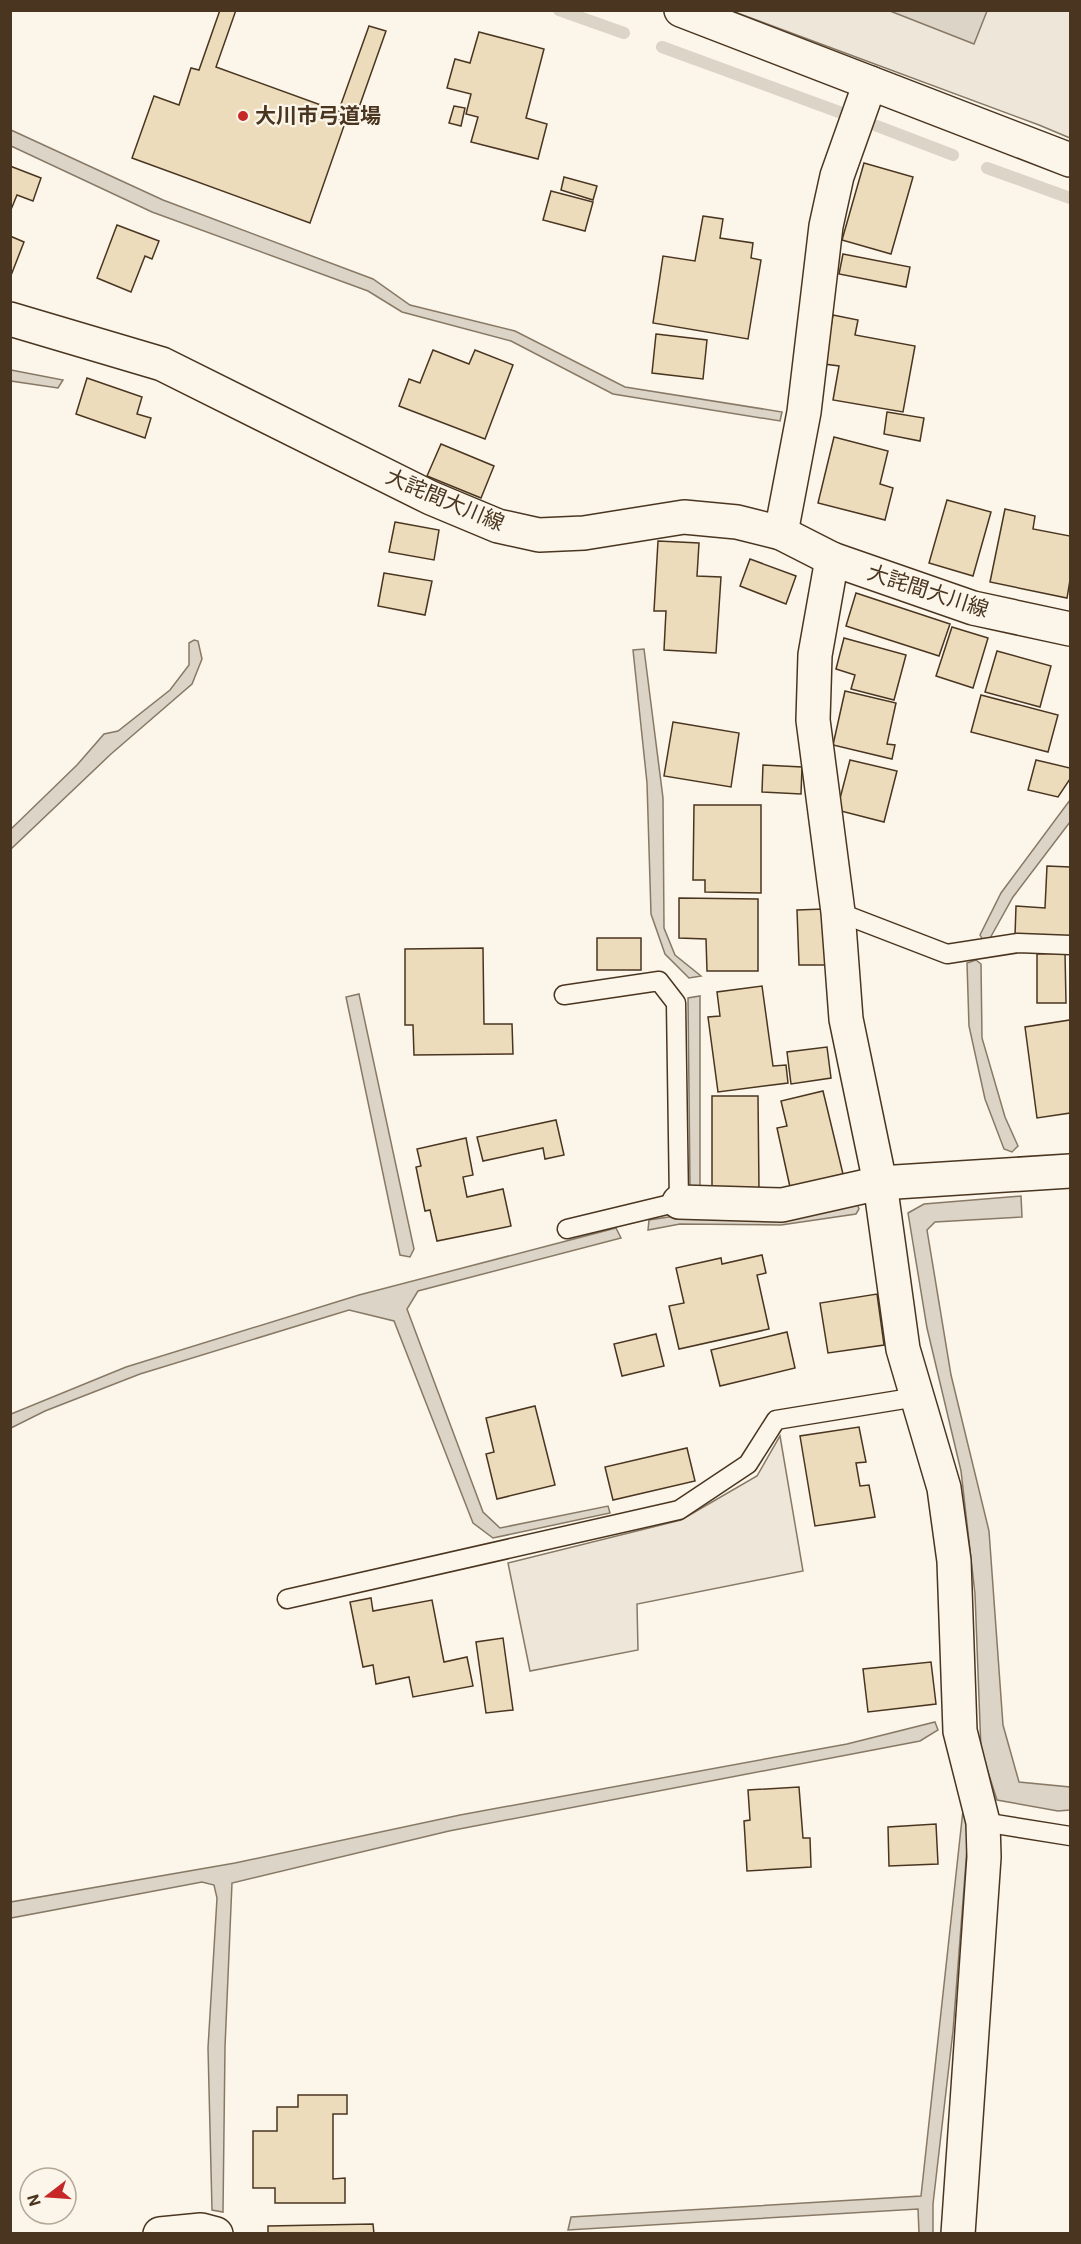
<svg xmlns="http://www.w3.org/2000/svg" width="1081" height="2244" viewBox="0 0 1081 2244" font-family="Roboto,'Noto Sans JP',sans-serif">
<style>
.green{fill:#ede6d9;stroke:#887966;stroke-width:1.5}
.water{fill:#dcd4c6;stroke:#887966;stroke-width:1.5}
.lines{fill:none;stroke-linecap:round;stroke-linejoin:round}
.stream{stroke:#dcd4c6;stroke-width:12}
.building{fill:#ecdcbc;stroke:#4a3520;stroke-width:1.5}
.lane-casing{stroke:#4a3520;stroke-width:21}
.street-casing{stroke:#4a3520;stroke-width:36}
.secondary-casing{stroke:#4a3520;stroke-width:36}
.lane{stroke:#fbf6e9;stroke-width:18}
.street{stroke:#fbf6e9;stroke-width:33}
.secondary{stroke:#fbf6e9;stroke-width:33}
.poi-dot{fill:#c62828;stroke:#fbf6e9;stroke-width:2}
.labels{text-anchor:middle;dominant-baseline:central;stroke-width:4.5;stroke-linejoin:round;paint-order:stroke}
.poi-label{font-size:21px;font-weight:bold;fill:#4a3520;stroke:#fbf6e9;text-anchor:start}
.street-label{font-size:21px;fill:#4a3520;stroke:#fbf6e9}
</style>
<rect width="100%" height="100%" fill="#fbf6e9"/>
<g class="green">
<polygon points="732,11 1070,11 1070,138 1039,125"/>
<polygon points="780,1436 803,1571 637,1604 638,1650 530,1671 508,1563 681,1520 757,1476"/>
</g>
<g class="water">
<polygon points="890,11 987,11 974,44"/>
<polygon points="11,130 163,200 373,279 410,305 515,331 625,387 782,412 780,421 613,394 511,341 402,312 368,291 152,212 11,146"/>
<polygon points="11,370 63,380 58,388 11,381"/>
<polygon points="194,640 198,641 202,659 192,684 111,754 11,849 11,829 77,765 104,734 118,731 170,690 189,665 189,643"/>
<polygon points="644,649 663,798 664,928 675,955 701,976 689,978 665,954 651,914 647,783 633,650"/>
<polygon points="1070,800 1070,822 1013,897 989,940 984,942 980,935 1001,893"/>
<polygon points="976,960 981,964 982,1038 1005,1117 1018,1146 1012,1152 1004,1149 985,1099 969,1026 967,963"/>
<polygon points="359,994 414,1249 410,1257 400,1255 346,997"/>
<polygon points="700,996 700,1188 690,1186 688,998"/>
<polygon points="1021,1196 1022,1217 935,1222 927,1230 951,1375 989,1531 1003,1725 1019,1782 1070,1787 1070,1810 1058,1811 997,1800 981,1750 975,1594 961,1471 927,1328 908,1213 924,1204"/>
<polygon points="857,1203 859,1209 856,1214 781,1225 680,1224 648,1230 649,1220 675,1216"/>
<polygon points="616,1228 621,1238 418,1291 407,1309 483,1512 500,1528 608,1506 610,1513 493,1538 473,1523 394,1321 349,1310 140,1374 45,1411 11,1428 11,1414 126,1367 359,1295"/>
<polygon points="935,1722 938,1730 920,1741 449,1831 232,1883 225,2047 223,2212 212,2210 208,2048 217,1898 214,1885 202,1882 11,1918 11,1902 235,1863 460,1815 847,1744"/>
<polygon points="963,1810 969,1822 953,2031 933,2204 933,2233 919,2233 918,2209 568,2230 571,2217 921,2196"/>
</g>
<g class="lines">
<g class="stream">
<polyline points="559,10 624,33"/>
<polyline points="662,47 839,112"/>
<polyline points="877,126 953,155"/>
<polyline points="987,168 1070,198"/>
</g>
</g>
<g class="building">
<polygon points="220,10 236,10 216,67 340,112 337,119 345,123 310,223 132,158 154,96 179,105 191,68 199,70"/>
<polygon points="369,26 386,31 357,113 340,107"/>
<polygon points="479,32 544,49 526,118 547,124 538,159 471,142 478,117 466,114 471,94 447,88 455,59 470,63"/>
<polygon points="454,106 465,108 461,126 449,123"/>
<polygon points="864,163 913,177 891,254 842,240"/>
<polygon points="10,166 41,178 33,201 17,195 10,212"/>
<polygon points="564,177 597,186 593,200 561,190"/>
<polygon points="551,191 593,202 585,231 543,220"/>
<polygon points="703,216 723,219 720,238 753,243 751,258 761,260 748,339 653,323 663,256 695,261"/>
<polygon points="117,225 159,241 152,259 145,256 131,292 97,278"/>
<polygon points="10,236 24,242 10,278"/>
<polygon points="843,254 910,267 906,287 839,274"/>
<polygon points="833,315 858,320 855,335 915,346 903,412 833,400 839,366 824,364"/>
<polygon points="656,334 707,340 703,379 652,373"/>
<polygon points="433,350 469,364 475,350 513,365 485,439 399,406 409,379 420,383"/>
<polygon points="87,378 142,397 137,414 151,418 145,438 76,414"/>
<polygon points="887,412 924,418 920,441 884,434"/>
<polygon points="834,437 888,451 880,484 893,488 885,520 818,503"/>
<polygon points="441,444 494,466 481,498 427,476"/>
<polygon points="947,500 991,512 973,576 929,563"/>
<polygon points="1005,509 1035,516 1033,529 1070,536 1070,580 1067,598 990,582"/>
<polygon points="395,522 439,530 434,560 389,552"/>
<polygon points="658,541 699,543 697,576 721,577 716,653 664,650 666,611 654,611"/>
<polygon points="750,559 796,576 786,604 740,586"/>
<polygon points="384,573 432,581 425,615 378,606"/>
<polygon points="856,593 950,624 939,656 846,626"/>
<polygon points="952,627 988,638 973,688 936,676"/>
<polygon points="844,638 906,655 894,700 851,689 855,675 836,669"/>
<polygon points="997,651 1051,666 1040,707 985,692"/>
<polygon points="845,691 896,703 887,744 895,745 892,759 833,745"/>
<polygon points="981,695 1058,715 1048,752 971,732"/>
<polygon points="673,722 739,733 731,787 664,776"/>
<polygon points="850,760 897,771 884,822 837,810"/>
<polygon points="1036,760 1070,768 1070,779 1058,797 1028,790"/>
<polygon points="763,765 802,767 801,794 762,792"/>
<polygon points="694,805 761,805 761,893 705,892 705,880 693,880"/>
<polygon points="1047,866 1070,867 1070,939 1015,936 1016,906 1045,908"/>
<polygon points="679,898 758,899 758,971 707,971 706,939 679,938"/>
<polygon points="824,909 825,965 799,965 797,910"/>
<rect x="597" y="938" width="44" height="32"/>
<polygon points="483,948 484,1024 512,1024 513,1054 414,1055 413,1025 405,1025 405,949"/>
<polygon points="1065,953 1066,1003 1037,1003 1037,954"/>
<polygon points="762,986 773,1066 786,1065 788,1083 718,1092 708,1017 720,1016 717,992"/>
<polygon points="1070,1020 1070,1113 1037,1118 1025,1027"/>
<polygon points="827,1047 831,1078 791,1084 787,1052"/>
<polygon points="823,1091 843,1174 790,1187 777,1128 787,1126 781,1101"/>
<polygon points="712,1096 758,1096 759,1190 712,1191"/>
<polygon points="556,1120 564,1155 545,1159 543,1148 483,1161 477,1137"/>
<polygon points="466,1138 473,1175 463,1177 467,1197 503,1189 511,1226 437,1241 430,1210 425,1211 416,1167 421,1166 417,1149"/>
<polygon points="762,1255 766,1273 757,1275 769,1329 679,1349 669,1306 684,1303 676,1268 721,1258 722,1264"/>
<polygon points="877,1294 884,1345 828,1353 820,1303"/>
<polygon points="787,1332 795,1368 720,1386 711,1350"/>
<polygon points="656,1334 664,1366 622,1376 614,1344"/>
<polygon points="535,1406 555,1485 497,1499 486,1454 494,1452 486,1418"/>
<polygon points="859,1427 866,1462 856,1463 860,1486 869,1485 875,1517 815,1526 800,1436"/>
<polygon points="687,1448 695,1481 613,1500 605,1467"/>
<polygon points="371,1598 373,1611 432,1600 444,1662 467,1657 473,1686 413,1697 409,1677 376,1684 373,1665 363,1667 350,1602"/>
<polygon points="503,1638 513,1710 486,1713 476,1642"/>
<polygon points="931,1662 936,1704 868,1712 863,1669"/>
<polygon points="799,1787 803,1838 810,1838 811,1867 747,1871 744,1821 750,1820 748,1790"/>
<polygon points="936,1824 938,1864 889,1866 888,1827"/>
<polygon points="298,2095 347,2095 347,2114 333,2114 333,2179 345,2178 345,2203 275,2203 275,2188 253,2188 253,2131 277,2131 277,2107 298,2107"/>
<polygon points="373,2224 374,2234 268,2234 268,2226"/>
</g>
<g class="lines">
<defs>
<g id="lane">
<polyline points="838,912 947,954 1018,943 1070,945"/>
<polyline points="564,995 659,981 676,1003 679,1202 567,1229"/>
<polyline points="287,1599 679,1510 748,1464 776,1420 917,1397"/>
<polyline points="983,1822 1070,1836"/>
</g>
<g id="street">
<polyline points="681,10 1070,160"/>
<polyline points="781,533 804,412 826,226 837,176 870,83"/>
<polyline points="832,559 815,655 813,720 838,912 846,1019 880,1183 903,1349 944,1488 954,1561 960,1731 983,1822 984,1857 958,2234"/>
<polyline points="679,1202 782,1205 880,1183 1070,1171"/>
<polyline points="160,2234 201,2230 216,2234"/>
</g>
<polyline id="secondary" points="10,319 162,364 431,498 498,526 539,535 584,533 684,517 737,522 781,533 832,559 973,608 1070,629"/>
</defs>
<use href="#lane" class="lane-casing"/>
<use href="#street" class="street-casing"/>
<use href="#secondary" class="secondary-casing"/>
<use href="#lane" class="lane"/>
<use href="#street" class="street"/>
<use href="#secondary" class="secondary"/>
</g>
<circle class="poi-dot" cx="243" cy="116" r="6"/>
<g class="labels">
<g class="poi-label">
<text x="255" y="116">大川市弓道場</text>
</g>
<g class="street-label">
<text transform="translate(445 500) rotate(23)">大詫間大川線</text>
<text transform="translate(928 591) rotate(18)">大詫間大川線</text>
</g>
</g>
<rect width="1081" height="2244" fill="none" stroke="#4a3520" stroke-width="24"/>
<g transform="translate(48 2196) rotate(253)"><circle r="28" fill="#fbf6e9" stroke="#b4a999" stroke-width="1.5"/>
<path d="M0-4.5L10 22L0 15L-10 22Z" fill="#c62828"/>
<text y="-9" font-size="16" font-weight="bold" text-anchor="middle" fill="#4a3520">N</text>
</g>
</svg>
